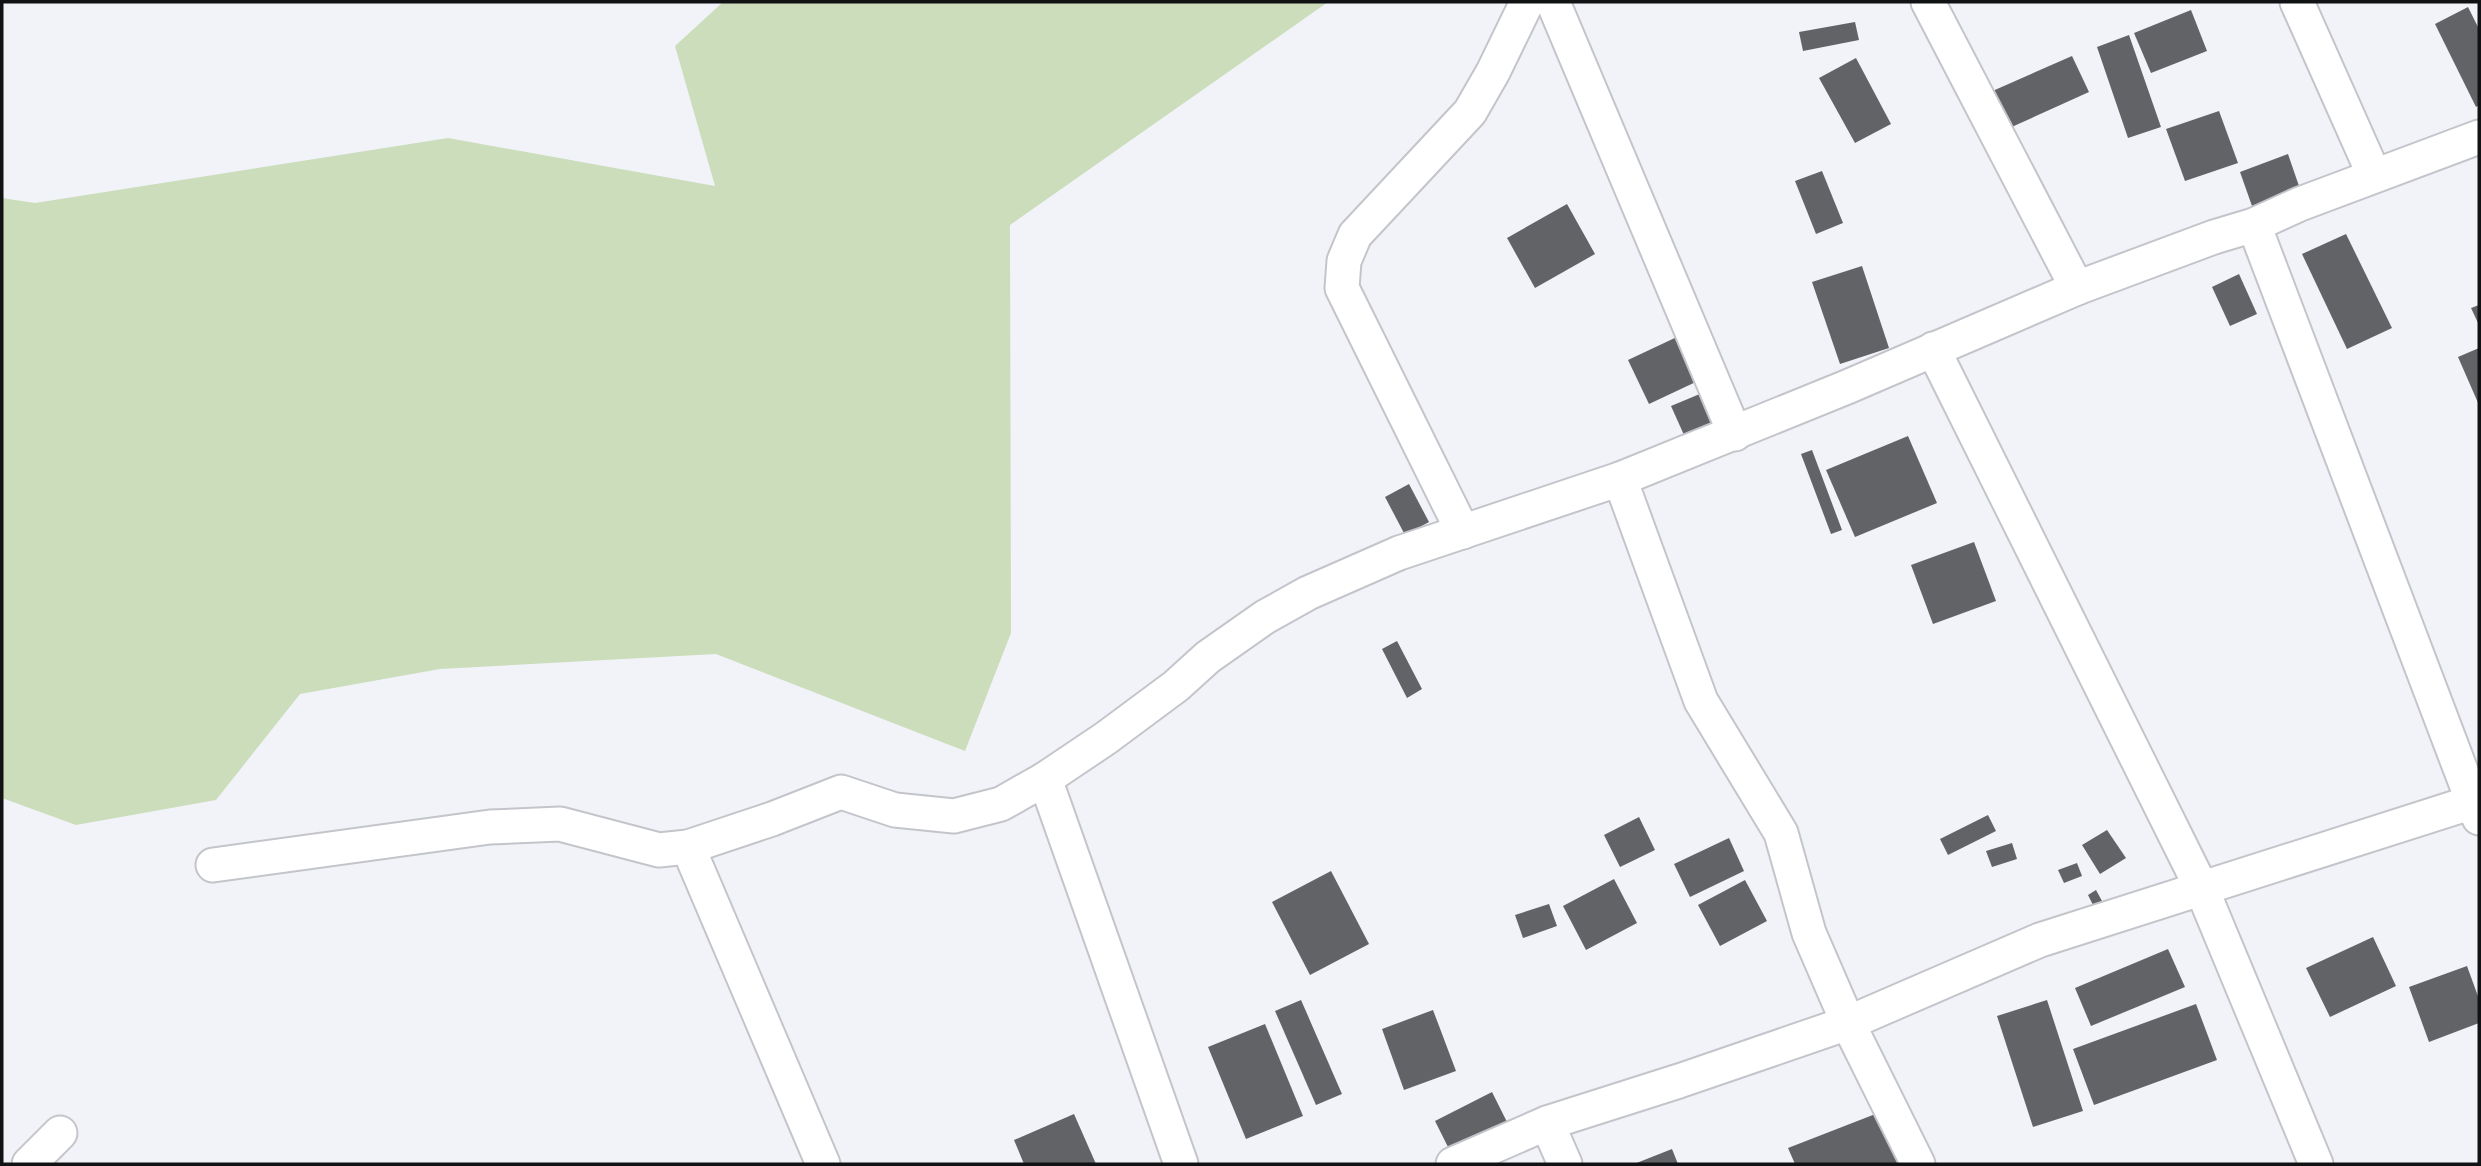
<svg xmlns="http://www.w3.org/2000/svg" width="2481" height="1166" viewBox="0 0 2481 1166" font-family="'Space Grotesk',sans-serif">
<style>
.green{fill:#cbddbb}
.building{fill:#616367}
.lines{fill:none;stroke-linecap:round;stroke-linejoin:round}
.minor-casing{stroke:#c3c5ca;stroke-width:37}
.minor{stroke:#fff;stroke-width:33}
</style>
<rect width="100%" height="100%" fill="#f2f3f9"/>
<polygon class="green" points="723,2 1328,2 1010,225 1011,633 965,751 716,654 440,669 300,694 216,800 76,825 2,798 2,198 35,203 448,138 715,186 675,46"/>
<g class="building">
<polygon points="2468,7 2479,29 2479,105 2476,107 2435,24"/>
<polygon points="2191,10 2207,51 2151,73 2134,33"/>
<polygon points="1855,22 1859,40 1803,51 1799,32"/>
<polygon points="2129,35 2161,127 2128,138 2097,47"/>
<polygon points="2072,56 2089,92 2005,130 1988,93"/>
<polygon points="1856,58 1891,124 1855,143 1819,78"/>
<polygon points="2219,111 2238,163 2185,181 2166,129"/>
<polygon points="2288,154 2300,189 2252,206 2240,172"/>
<polygon points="1822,171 1843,223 1816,234 1795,181"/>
<polygon points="1567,204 1595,254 1535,288 1507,238"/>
<polygon points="2346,234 2392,328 2347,349 2302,254"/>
<polygon points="1862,266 1889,348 1840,364 1812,282"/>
<polygon points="2239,274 2257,314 2230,326 2212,287"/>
<polygon points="2479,305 2479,325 2471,308"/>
<polygon points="1679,336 1700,380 1649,404 1628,360"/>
<polygon points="2479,348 2479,405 2458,357"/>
<polygon points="1707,391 1719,420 1684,435 1671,406"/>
<polygon points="1908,436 1937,503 1855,537 1826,470"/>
<polygon points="1812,450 1842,530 1831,534 1801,454"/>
<polygon points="1409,484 1429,522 1405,535 1385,497"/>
<polygon points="1974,542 1996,601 1933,624 1911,565"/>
<polygon points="1397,641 1422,689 1407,698 1382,649"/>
<polygon points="1988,815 1996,831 1948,855 1940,839"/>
<polygon points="1639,817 1655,850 1620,867 1604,835"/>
<polygon points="2107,830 2126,858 2100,874 2082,845"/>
<polygon points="1729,838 1744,871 1690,897 1674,864"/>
<polygon points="2012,843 2017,859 1992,867 1986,851"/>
<polygon points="2077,863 2082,876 2064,883 2058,870"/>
<polygon points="1331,871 1369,944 1310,975 1272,902"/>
<polygon points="1614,879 1637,923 1586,950 1563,906"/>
<polygon points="1745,880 1767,921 1720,946 1698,905"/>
<polygon points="2096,890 2102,901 2093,905 2088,895"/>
<polygon points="1549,904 1557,926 1523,938 1515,915"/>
<polygon points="2373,937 2396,986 2330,1017 2306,968"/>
<polygon points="2168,949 2185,987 2091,1026 2075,988"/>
<polygon points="2467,966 2479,999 2479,1023 2429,1042 2409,987"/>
<polygon points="1301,1000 1342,1094 1316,1105 1275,1011"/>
<polygon points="2047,1000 2083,1111 2033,1127 1997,1016"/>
<polygon points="2196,1004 2217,1060 2094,1105 2073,1049"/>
<polygon points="1433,1010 1456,1071 1404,1090 1382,1029"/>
<polygon points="1265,1024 1303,1116 1246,1139 1208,1047"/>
<polygon points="1492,1092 1509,1126 1452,1155 1435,1121"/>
<polygon points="1878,1113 1898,1164 1795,1164 1788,1148"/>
<polygon points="1074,1114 1096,1164 1024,1164 1014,1140"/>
<polygon points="1672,1149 1678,1164 1634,1164"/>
</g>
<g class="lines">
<defs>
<g id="minor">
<polyline points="1553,2 1735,434"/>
<polyline points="1928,2 2077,288"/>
<polyline points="2297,2 2374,175"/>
<polyline points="2254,225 2479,818"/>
<polyline points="1933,349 2201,887 2316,1164"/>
<polyline points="1620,479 1701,701 1781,833 1809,933 1848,1023 1918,1164"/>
<polyline points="1463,532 1342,288 1344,261 1355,235 1470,112 1493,72 1527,2"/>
<polyline points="1045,779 1181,1164"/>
<polyline points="688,847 823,1164"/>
<polyline points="213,865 490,827 560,824 659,850 688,847 772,819 841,792 895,810 954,816 1001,804 1045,779 1106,738 1176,686 1208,657 1265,617 1308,593 1399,553 1620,479 1847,387 2077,288 2214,237 2254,225 2300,204 2479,137"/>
<polyline points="1547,1123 1565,1164"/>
<polyline points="29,1164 60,1133"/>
<polyline points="1453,1164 1547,1123 1679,1081 1848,1023 2040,940 2479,800"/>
</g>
</defs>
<use href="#minor" class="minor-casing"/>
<use href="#minor" class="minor"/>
</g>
<rect width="2481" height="1166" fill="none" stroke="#111213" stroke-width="7"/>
</svg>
